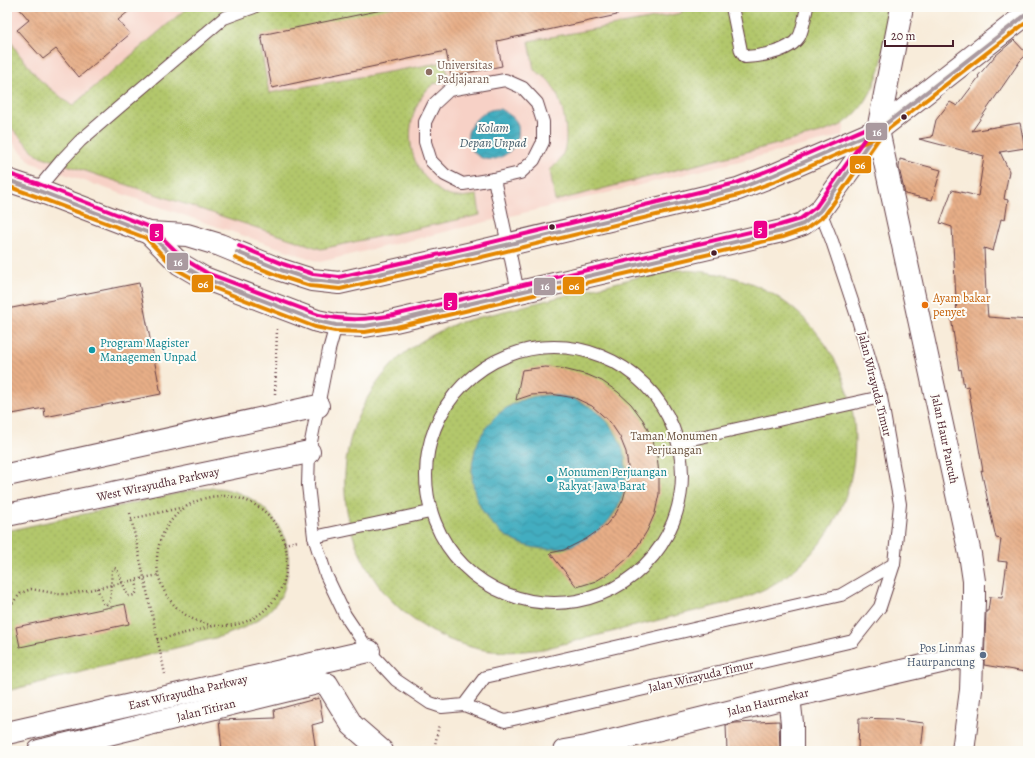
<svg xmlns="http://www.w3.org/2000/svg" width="1035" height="758" viewBox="0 0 1035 758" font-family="Alegreya,serif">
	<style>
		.built { fill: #f7d1c6 }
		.park { fill: url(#park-dots); stroke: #7e734c }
		.water { fill: url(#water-waves); stroke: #466676 }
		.building { fill: url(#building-back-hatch) }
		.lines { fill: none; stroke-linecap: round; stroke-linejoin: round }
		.lane-casing { stroke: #643e45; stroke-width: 14 }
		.street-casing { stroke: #643e45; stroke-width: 24 }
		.secondary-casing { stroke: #643e45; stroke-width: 24 }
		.path { stroke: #643e45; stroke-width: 2.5; stroke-dasharray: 1 3; stroke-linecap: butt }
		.lane { stroke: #fff; stroke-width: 12 }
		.street { stroke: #fff; stroke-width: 22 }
		.secondary { stroke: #fff; stroke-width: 22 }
		.bus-1-casing { stroke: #fdfcf7; stroke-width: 7 }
		.bus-2-casing { stroke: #fdfcf7; stroke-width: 7 }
		.bus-3-casing { stroke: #fdfcf7; stroke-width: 7 }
		.bus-1 { stroke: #aa9a9f; stroke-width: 4 }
		.bus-2 { stroke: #e48706; stroke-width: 4 }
		.bus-3 { stroke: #ec008c; stroke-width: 4 }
		.education-dot { fill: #8d6e63; stroke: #fdfcf7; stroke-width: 1.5 }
		.bus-dot { fill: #4a1f2b; stroke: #fdfcf7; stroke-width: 1.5 }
		.food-dot { fill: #e8710a; stroke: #fdfcf7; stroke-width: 1.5 }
		.culture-dot { fill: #0f9aa8; stroke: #fdfcf7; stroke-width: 1.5 }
		.service-dot { fill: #5c6f8a; stroke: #fdfcf7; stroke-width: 1.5 }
		.labels { text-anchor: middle; stroke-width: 4; stroke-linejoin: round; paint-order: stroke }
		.education-label { font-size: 12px; fill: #785e54; stroke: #fdfcf7; text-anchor: start }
		.food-label { font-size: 12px; fill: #c56008; stroke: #fdfcf7; text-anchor: start }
		.culture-label { font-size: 12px; fill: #0d838f; stroke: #fdfcf7; text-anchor: start }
		.street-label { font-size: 12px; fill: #4a1f2b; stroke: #fdfcf7 }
		.park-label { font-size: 12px; fill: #69513e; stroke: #fdfcf7 }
		.service-label { font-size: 12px; fill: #4e5e75; stroke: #fdfcf7; text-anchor: end }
		.water-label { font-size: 13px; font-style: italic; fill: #465f6e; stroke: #fdfcf7 }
		.line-badge { stroke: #fdfcf7; stroke-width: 1.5 }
		.badge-label { font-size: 11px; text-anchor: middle; font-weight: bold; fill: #fff }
	</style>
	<defs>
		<pattern id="park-dots" width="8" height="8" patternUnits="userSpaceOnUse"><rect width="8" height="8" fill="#b2c76c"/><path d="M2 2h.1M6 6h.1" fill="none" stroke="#9baa5e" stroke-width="1.8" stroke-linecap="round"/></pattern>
		<pattern id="water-waves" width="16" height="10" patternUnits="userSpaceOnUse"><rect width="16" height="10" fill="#42adc0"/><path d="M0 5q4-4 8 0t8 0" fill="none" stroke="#398c9c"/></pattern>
		<pattern id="building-back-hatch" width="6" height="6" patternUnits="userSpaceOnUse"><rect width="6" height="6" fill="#e7ae87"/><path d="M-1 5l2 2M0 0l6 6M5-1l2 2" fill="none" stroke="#bd8d6f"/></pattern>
	</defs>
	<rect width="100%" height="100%" fill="#fdfcf7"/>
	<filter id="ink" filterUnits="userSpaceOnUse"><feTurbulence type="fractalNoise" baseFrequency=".025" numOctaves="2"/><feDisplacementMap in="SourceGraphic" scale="8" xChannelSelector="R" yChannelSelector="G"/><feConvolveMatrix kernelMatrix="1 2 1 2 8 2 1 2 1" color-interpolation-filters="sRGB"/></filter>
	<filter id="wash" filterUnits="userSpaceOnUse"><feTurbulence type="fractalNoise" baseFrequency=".012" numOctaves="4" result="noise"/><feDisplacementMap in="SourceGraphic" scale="16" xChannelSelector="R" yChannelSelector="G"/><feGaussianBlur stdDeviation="0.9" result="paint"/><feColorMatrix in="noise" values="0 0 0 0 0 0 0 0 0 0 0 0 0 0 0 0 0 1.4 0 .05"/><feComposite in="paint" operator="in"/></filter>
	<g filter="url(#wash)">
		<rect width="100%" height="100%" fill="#f8ecda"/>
		<polygon class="built" points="7,7 858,7 843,136 320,262 32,163 7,137"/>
		<g class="park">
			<path d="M 191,7 L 413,7 L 259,37 L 269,93 L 445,62 L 449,81 C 445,82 439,82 434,84 C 427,88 422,96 418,103 C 405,129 408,164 432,184 C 437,189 443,194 450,196 C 459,198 468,196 477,195 L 480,215 L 321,249 L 37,155 L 7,123 L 7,35 L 18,53 L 40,80 L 72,106 L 182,12 Z"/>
			<path d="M 681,7 L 891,7 C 884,49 882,97 843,124 C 837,128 827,130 820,133 L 555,201 L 550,170 C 557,164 563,157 565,147 C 569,130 561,92 547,79 C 544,76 539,73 534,70 L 529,41 L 682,13 Z"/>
			<path d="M 678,270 C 710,271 742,276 771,293 C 875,355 885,504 786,576 C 773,586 758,592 743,599 L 543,649 C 519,652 495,654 471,647 C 343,613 302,454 396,361 C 413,344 435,333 457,323 L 654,273 Z"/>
			<path d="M 210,488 C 215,488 220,488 225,489 C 262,496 292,529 288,567 C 287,576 286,587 281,596 C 267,619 244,629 219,637 L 7,691 L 7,531 L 192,490 Z"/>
		</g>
		<g class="water">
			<path d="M 500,109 C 506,113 514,116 517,123 C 527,150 485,177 469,145 C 463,131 476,116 488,111 C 492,109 497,109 500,109 Z"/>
			<circle cx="549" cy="472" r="77"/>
		</g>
		<g id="blocks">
			<g class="building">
				<polygon points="18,7 134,7 118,20 130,34 79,77 56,49 43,59 17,30 29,20"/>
				<polygon points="396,7 616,7 617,15 497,41 502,66 451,76 446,51 272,88 261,35"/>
				<polygon points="1014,40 1027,54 1020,61 972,131 989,128 989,127 989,128 1020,123 1025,148 1000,152 1009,171 1004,199 1008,200 1005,220 1001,219 993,251 984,248 986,294 988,317 1028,320 1028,655 1025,672 984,665 986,611 988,611 990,597 1002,598 1007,562 998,561 1001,539 996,538 981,470 983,471 968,386 964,387 961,369 959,370 951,317 957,316 952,227 940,223 952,190 978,196 984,156 919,139 932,137 936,120 950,102 957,106 979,77 978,76 995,56"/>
				<polygon points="900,159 941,170 932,200 905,194 899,168"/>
				<polygon points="139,283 161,394 45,417 44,408 7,415 7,309"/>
				<polygon points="545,367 559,368 588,375 602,381 618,392 631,404 643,420 652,438 657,455 659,475 659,494 655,513 647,531 637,547 628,558 614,570 596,581 577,587 550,553 564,550 586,539 606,525 616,513 623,500 628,481 628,467 626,452 620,437 610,422 592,406 575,398 551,394 531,395 516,400 522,370"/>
				<polygon points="125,604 129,624 20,647 16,627"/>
				<polygon points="319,698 323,722 312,725 316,751 222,751 219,720 275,718 274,710"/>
				<polygon points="859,718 890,719 924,723 921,751 858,751"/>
				<polygon points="779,721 780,751 727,751 726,725 735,723"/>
			</g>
		</g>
	</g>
	<g filter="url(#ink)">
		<use href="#blocks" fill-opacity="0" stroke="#643e45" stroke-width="1"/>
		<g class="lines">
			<g class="lane-casing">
				<g id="lane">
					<path d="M 732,7 L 741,51 L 745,57 C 761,56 789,52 799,37 C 803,30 805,15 807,7"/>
					<polygon points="505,80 523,88 537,103 543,122 543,142 534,160 520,173 494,179 463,184 445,175 431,161 425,142 425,122 434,104 449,90"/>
					<polyline points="494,179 518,292"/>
					<polyline points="37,190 62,160 80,141 117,109 224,18 254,7"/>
					<polyline points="336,325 329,350 309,452 308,485 314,537 326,575 345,615 369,651 396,680 430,703 442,707 464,705 485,677 841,595 894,564"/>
					<circle cx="554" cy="475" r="128"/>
					<polyline points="678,442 881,397"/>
					<polyline points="314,537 430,512"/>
					<polyline points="464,705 505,721 853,641 880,607 894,564 900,504 881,397 856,313 832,241 820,211"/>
				</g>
			</g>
			<g class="street-casing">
				<g id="street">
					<polyline points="878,130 970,554 974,581 974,602 971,690 963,751"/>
					<polyline points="7,475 318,406"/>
					<polyline points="7,515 309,452"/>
					<polyline points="789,697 792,723 792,751"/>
					<polyline points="7,733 369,651"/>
					<polyline points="39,751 321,682 327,684 330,689 352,725 382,751"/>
					<polyline points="564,751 587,747 789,697 971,655"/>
				</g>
			</g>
			<g class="secondary-casing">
				<g id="secondary">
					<polyline points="7,180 37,190 149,233 187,235 220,245 281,270 312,280 339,283 481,251 738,189 774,175 878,130 1028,13"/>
					<polyline points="149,233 180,264 204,278 317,321 336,325 365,326 395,321 782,231 803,224 820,211 878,130 902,7"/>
				</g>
			</g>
			<g class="path">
				<polyline points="275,394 277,329"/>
				<circle cx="222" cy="561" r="65"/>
				<polyline points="130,513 165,674"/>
				<polyline points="131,519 184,507"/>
				<polyline points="284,544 298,541"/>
				<path d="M 97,588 L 103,603 L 106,605 L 110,601 L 112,570 L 114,568 L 117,569 L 128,596 C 140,596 137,588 136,579"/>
				<polyline points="7,609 21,593 31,589 59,594 70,594 158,575"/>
				<polyline points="157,640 214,626"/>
				<polyline points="434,751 439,724"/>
			</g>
			<use href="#lane" class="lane"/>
			<use href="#street" class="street"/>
			<use href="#secondary" class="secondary"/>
			<g class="bus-1-casing">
				<g id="bus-1">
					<polyline points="7,180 37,190 149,233 180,264 204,278 317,321 336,325 365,326 395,321 782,231 803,224 820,211 878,130 1028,13"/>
					<polyline points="237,252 281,270 312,280 339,283 481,251 738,189 774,175 878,130"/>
				</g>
			</g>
			<g class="bus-2-casing">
				<g id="bus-2">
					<polyline points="7,186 35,196 146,238 176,269 201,283 315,327 335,331 365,332 396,327 783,237 806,229 825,215 882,134 1028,21"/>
					<polyline points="235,258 279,276 310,286 340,289 482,257 739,195 776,181 880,136"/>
				</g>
			</g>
			<g class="bus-3-casing">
				<g id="bus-3">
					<path d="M 9,174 L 39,184 L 152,228 L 184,259 L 207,273 L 319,315 C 348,321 365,320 394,315 L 780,225 L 800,219 L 816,207 L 873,127"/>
					<polyline points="239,246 283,264 313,274 339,277 480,245 736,183 772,169 876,124"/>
				</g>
			</g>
			<use href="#bus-1" class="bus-1"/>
			<use href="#bus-2" class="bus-2"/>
			<use href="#bus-3" class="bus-3"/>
		</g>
	</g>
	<circle class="education-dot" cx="429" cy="72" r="4"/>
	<g class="bus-dot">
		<circle cx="904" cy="117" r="3.5"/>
		<circle cx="552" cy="227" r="3.5"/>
		<circle cx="714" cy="253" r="3.5"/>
	</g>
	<circle class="food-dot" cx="925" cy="305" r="4"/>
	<g class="culture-dot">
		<circle cx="92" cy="350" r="4"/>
		<circle cx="550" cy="479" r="4"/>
	</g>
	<circle class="service-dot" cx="983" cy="655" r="4"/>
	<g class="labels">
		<g class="education-label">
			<text x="437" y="69">Universitas<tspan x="437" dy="14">Padjajaran</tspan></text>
		</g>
		<g class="food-label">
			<text x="933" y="302">Ayam bakar<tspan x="933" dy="14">penyet</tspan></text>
		</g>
		<g class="culture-label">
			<text x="100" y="347">Program Magister<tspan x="100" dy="14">Managemen Unpad</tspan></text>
			<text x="558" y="476">Monumen Perjuangan<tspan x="558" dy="14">Rakyat Jawa Barat</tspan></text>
		</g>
		<g class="street-label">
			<text transform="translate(875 384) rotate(76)" y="4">Jalan Wirayuda Timur</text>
			<text transform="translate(945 439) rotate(78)" y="4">Jalan Haur Pancuh</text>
			<text transform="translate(158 484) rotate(-12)" y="4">West Wirayudha Parkway</text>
			<text transform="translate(701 676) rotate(-13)" y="4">Jalan Wirayuda Timur</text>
			<text transform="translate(188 692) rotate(-13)" y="4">East Wirayudha Parkway</text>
			<text transform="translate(768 702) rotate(-14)" y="4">Jalan Haurmekar</text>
			<text transform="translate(206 710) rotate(-14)" y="4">Jalan Titiran</text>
		</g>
		<g class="park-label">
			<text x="674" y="440">Taman Monumen<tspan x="674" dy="14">Perjuangan</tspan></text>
		</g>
		<g class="service-label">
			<text x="975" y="652">Pos Linmas<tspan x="975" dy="14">Haurpancung</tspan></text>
		</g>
		<g class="water-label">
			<text x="493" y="132">Kolam<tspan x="493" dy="15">Depan Unpad</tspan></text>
		</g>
	</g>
	<g class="line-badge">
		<rect x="865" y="122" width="23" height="19" rx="4" fill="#aa9a9f"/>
		<rect x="849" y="155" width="23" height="19" rx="4" fill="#e48706"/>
		<rect x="753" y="220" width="15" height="19" rx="4" fill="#ec008c"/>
		<rect x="149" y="223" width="15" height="19" rx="4" fill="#ec008c"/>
		<rect x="166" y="252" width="23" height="19" rx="4" fill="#aa9a9f"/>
		<rect x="191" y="274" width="23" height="19" rx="4" fill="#e48706"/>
		<rect x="562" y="276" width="23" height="19" rx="4" fill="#e48706"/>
		<rect x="533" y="277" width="23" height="19" rx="4" fill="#aa9a9f"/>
		<rect x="443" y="292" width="15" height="19" rx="4" fill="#ec008c"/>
	</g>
	<g class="badge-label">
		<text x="877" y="136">16</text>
		<text x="860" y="169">06</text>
		<text x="760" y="233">5</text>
		<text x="157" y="236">5</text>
		<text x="178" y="266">16</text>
		<text x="203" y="288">06</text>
		<text x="574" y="290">06</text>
		<text x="545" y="290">16</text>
		<text x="450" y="306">5</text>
	</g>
	<rect width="1035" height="758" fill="none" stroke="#fdfcf7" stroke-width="24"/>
	<path d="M885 40v6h68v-6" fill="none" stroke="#4a1f2b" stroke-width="2"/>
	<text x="891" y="40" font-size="12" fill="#4a1f2b" stroke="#fdfcf7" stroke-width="3" paint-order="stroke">20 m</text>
</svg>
